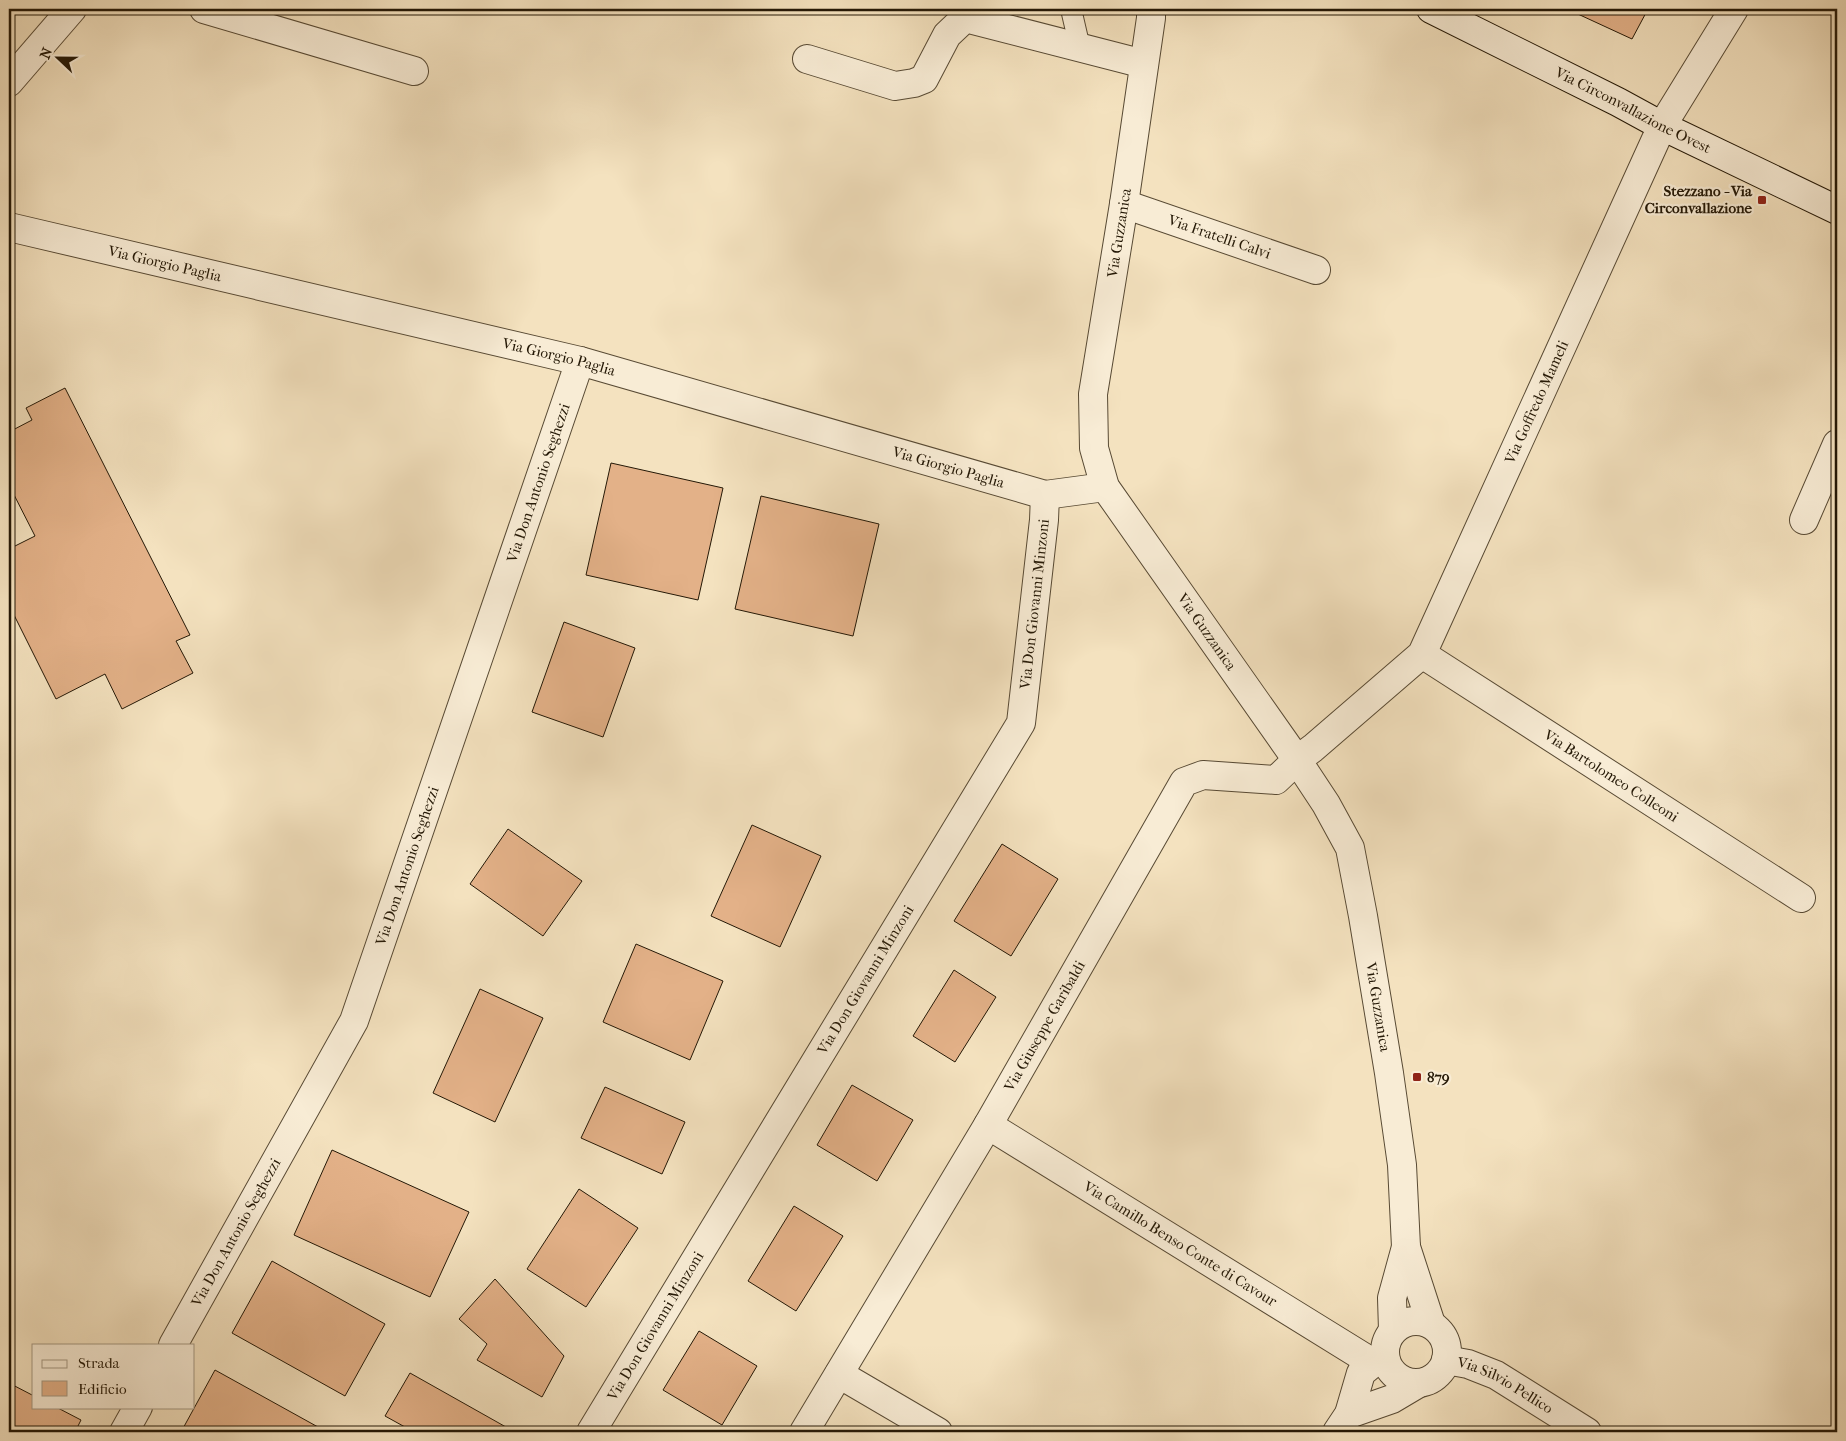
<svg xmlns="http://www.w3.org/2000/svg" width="1846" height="1441" viewBox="0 0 1846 1441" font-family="'IM FELL French Canon',serif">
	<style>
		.building { fill: #e3b188; stroke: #241806 }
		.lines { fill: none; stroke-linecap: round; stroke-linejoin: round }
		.lane-casing { stroke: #584a34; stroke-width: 22 }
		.street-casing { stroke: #584a34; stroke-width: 30 }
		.secondary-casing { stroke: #241806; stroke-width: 30 }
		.lane { stroke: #f8ecd5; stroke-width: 20 }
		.street { stroke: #f8ecd5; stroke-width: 28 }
		.secondary { stroke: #f8ecd5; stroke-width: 28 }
		.poi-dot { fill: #8f2418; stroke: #f8ecd5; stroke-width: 2 }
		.labels { text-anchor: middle; stroke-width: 4.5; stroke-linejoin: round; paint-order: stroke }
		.street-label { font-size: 15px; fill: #241806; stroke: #f8ecd5 }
		.poi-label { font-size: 15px; font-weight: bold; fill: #241806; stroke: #f8ecd5; text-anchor: end }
	</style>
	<rect width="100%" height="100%" fill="#f4e2bf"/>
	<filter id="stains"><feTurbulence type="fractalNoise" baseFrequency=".004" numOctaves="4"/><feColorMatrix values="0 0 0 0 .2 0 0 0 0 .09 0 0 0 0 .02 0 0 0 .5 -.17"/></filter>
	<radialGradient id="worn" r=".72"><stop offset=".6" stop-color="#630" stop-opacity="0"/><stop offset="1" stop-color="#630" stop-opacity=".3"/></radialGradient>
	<g class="building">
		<polygon points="1567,9 1648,9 1632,39"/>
		<polygon points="65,388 190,635 176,641 193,673 122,709 105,674 56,699 9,605 9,549 35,536 9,485 9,432 32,420 26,408"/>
		<polygon points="611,463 723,488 698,600 586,575"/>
		<polygon points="761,496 879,524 853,636 735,609"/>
		<polygon points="564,622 635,648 603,737 532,712"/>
		<polygon points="752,825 821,856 780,947 711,916"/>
		<polygon points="508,829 582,881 543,936 470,884"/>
		<polygon points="1002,844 1058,879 1011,956 954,921"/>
		<polygon points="636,944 723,981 690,1060 603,1022"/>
		<polygon points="954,970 996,997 955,1062 913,1036"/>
		<polygon points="480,989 543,1018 495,1122 433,1093"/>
		<polygon points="852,1085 913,1120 877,1181 817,1145"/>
		<polygon points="605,1087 685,1122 662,1174 581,1138"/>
		<polygon points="332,1150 469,1212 430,1297 294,1235"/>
		<polygon points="579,1189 638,1228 586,1307 527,1269"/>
		<polygon points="794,1206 843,1236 796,1311 748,1281"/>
		<polygon points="272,1261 385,1324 345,1396 232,1333"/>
		<polygon points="495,1279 564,1356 542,1397 477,1360 487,1344 459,1319"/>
		<polygon points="699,1331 757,1366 722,1425 663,1390"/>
		<polygon points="215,1370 327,1432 181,1432"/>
		<polygon points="410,1373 513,1431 512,1432 414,1432 385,1416"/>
		<polygon points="9,1383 34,1396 34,1407 56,1407 81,1420 75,1432 9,1432"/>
	</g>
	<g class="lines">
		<g class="lane-casing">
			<polyline id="lane" points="1071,9 1080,48"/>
		</g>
		<g class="street-casing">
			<g id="street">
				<polyline points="204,9 414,71"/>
				<path id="s1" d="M 1151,9 L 1151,18 L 1124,204 L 1093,394 L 1094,448 L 1105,487 L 1297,760 L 1326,804 L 1350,848 L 1363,916 L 1389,1073 L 1402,1165 L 1406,1247 L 1431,1324"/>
				<polyline points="807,59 895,86 914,83 924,79 947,35 965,18 1144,64"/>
				<polyline points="9,82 72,9"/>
				<path id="s2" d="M 1124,204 L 1316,270"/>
				<path id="s3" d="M 9,227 L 580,361 L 1045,495 L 1105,487"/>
				<polyline points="1804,520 1837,444"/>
				<path id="s4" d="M 1422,654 L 1801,898"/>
				<path id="s5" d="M 988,1125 L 1373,1363"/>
				<circle cx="1416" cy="1352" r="31"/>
				<polyline points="1393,1330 1392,1298 1406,1247"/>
				<path id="s6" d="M 173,1345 L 354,1021 L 580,361"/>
				<path id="s7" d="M 1446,1360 L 1468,1364 L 1496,1375 L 1587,1432"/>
				<polyline points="839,1374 938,1432"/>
				<polyline points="1349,1414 1392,1399 1419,1383"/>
				<polyline points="124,1432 138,1407"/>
				<path id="s8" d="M 591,1432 L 1021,723 L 1044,520 L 1045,495"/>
				<path id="s9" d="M 804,1432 L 988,1125 L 1184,782 L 1203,775 L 1276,780 L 1297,760 L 1313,748 L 1422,654 L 1662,126 L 1734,9"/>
				<polyline points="1337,1432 1349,1414 1361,1373 1385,1353"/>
			</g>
		</g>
		<g class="secondary-casing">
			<g id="secondary">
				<path id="s10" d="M 1431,9 L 1618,102 L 1662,126 L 1837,210"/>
			</g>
		</g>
		<use href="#lane" class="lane"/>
		<use href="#street" class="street"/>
		<use href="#secondary" class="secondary"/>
	</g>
	<g class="poi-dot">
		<rect x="1757" y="195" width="10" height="10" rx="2.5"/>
		<rect x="1412" y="1072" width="10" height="10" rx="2.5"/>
	</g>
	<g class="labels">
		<g class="street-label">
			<text dy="5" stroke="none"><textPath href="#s10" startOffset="226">Via Circonvallazione Ovest</textPath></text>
			<text transform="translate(1119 233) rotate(-81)" y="5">Via Guzzanica</text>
			<text dy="5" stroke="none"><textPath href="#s2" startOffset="101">Via Fratelli Calvi</textPath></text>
			<text dy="5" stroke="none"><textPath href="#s3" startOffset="160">Via Giorgio Paglia</textPath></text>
			<text dy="5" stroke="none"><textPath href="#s3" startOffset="565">Via Giorgio Paglia</textPath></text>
			<text dy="5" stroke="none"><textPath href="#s9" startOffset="1316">Via Goffredo Mameli</textPath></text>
			<text dy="5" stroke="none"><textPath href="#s3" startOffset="970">Via Giorgio Paglia</textPath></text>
			<text dy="5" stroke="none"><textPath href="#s6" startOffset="940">Via Don Antonio Seghezzi</textPath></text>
			<text dy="5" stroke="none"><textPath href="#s8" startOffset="949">Via Don Giovanni Minzoni</textPath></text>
			<text dy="5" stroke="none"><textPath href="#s1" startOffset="661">Via Guzzanica</textPath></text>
			<text dy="5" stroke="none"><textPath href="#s4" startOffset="225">Via Bartolomeo Colleoni</textPath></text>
			<text dy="5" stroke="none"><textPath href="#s6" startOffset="535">Via Don Antonio Seghezzi</textPath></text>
			<text dy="5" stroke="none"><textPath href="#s8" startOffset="529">Via Don Giovanni Minzoni</textPath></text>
			<text dy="5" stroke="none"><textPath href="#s1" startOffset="1082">Via Guzzanica</textPath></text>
			<text dy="5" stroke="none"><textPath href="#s9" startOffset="472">Via Giuseppe Garibaldi</textPath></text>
			<text dy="5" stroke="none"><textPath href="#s6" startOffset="129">Via Don Antonio Seghezzi</textPath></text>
			<text dy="5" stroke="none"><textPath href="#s5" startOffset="226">Via Camillo Benso Conte di Cavour</textPath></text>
			<text dy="5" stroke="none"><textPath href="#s8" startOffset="124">Via Don Giovanni Minzoni</textPath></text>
			<text dy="5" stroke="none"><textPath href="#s7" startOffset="65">Via Silvio Pellico</textPath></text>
		</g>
		<g class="poi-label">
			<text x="1752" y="196">Stezzano - Via<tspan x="1752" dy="17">Circonvallazione</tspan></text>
			<text x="1427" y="1082" text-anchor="start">879</text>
		</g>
	</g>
	<rect width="1846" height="1441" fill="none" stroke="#f4e2bf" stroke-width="30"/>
	<rect x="10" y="10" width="1826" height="1421" fill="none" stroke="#241806" stroke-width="2.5"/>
	<rect x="15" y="15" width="1816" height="1411" fill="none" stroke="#241806"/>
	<rect x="32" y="1344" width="162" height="65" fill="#f8ecd5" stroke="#a39782"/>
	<rect x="42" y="1360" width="25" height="8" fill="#f8ecd5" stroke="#a39782"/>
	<text x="78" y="1368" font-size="15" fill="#241806">Strada</text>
	<rect x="42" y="1381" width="25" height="15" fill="#e3b188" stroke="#a39782"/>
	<text x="78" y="1394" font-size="15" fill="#241806">Edificio</text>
	<g transform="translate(58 58) rotate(292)" stroke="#f8ecd5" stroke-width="4" paint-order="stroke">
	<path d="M0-4L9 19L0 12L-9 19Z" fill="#241806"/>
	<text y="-8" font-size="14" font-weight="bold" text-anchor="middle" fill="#241806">N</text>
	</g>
	<rect width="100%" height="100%" filter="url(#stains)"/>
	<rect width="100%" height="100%" fill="url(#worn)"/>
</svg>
